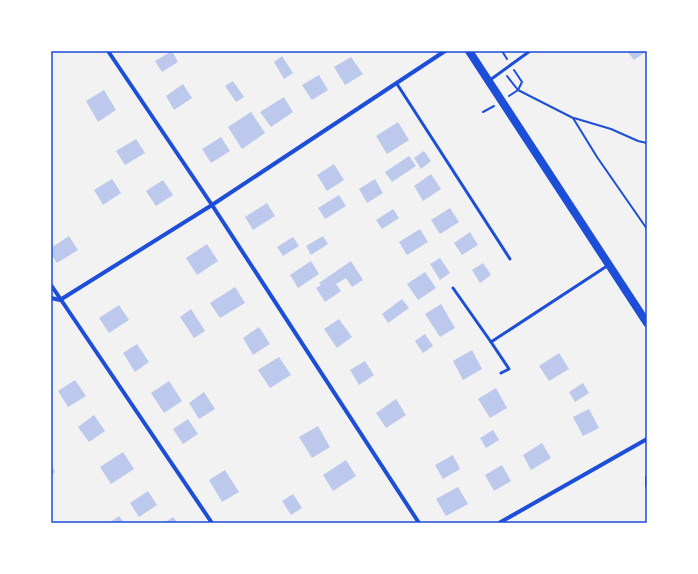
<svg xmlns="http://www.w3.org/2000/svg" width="698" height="574" viewBox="0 0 698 574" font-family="'Work Sans',sans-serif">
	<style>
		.building { fill: #bdc9ec }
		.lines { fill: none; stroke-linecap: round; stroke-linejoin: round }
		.path { stroke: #1d4ed8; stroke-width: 2 }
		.service { stroke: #1d4ed8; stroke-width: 3 }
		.minor { stroke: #1d4ed8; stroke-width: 4 }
		.secondary { stroke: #1d4ed8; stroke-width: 8 }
		.neatline { fill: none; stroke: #1d4ed8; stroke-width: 1.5 }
	</style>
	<rect width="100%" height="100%" fill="#f2f2f2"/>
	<g class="building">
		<polygon points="172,51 178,62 162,72 155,61"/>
		<polygon points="627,51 647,51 634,60"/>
		<polygon points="282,56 293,73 284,79 274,62"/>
		<polygon points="351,57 363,74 345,85 334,67"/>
		<polygon points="319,75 328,90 312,100 302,85"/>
		<polygon points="233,81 244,97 236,102 225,86"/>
		<polygon points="183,84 192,98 174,110 166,96"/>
		<polygon points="104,90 116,110 98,122 86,101"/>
		<polygon points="284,97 293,112 271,127 260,112"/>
		<polygon points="251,112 265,133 242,149 228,127"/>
		<polygon points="398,122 409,140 387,154 376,136"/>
		<polygon points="221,137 230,151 211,163 202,149"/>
		<polygon points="136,139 145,153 125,165 116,151"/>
		<polygon points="424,151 431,161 421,169 414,158"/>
		<polygon points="409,156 416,166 392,182 385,172"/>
		<polygon points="334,164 344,180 327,191 317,175"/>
		<polygon points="431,174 441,189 423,201 414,186"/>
		<polygon points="112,179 121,193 103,205 94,190"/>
		<polygon points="375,179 383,193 367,203 359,189"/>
		<polygon points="163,180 173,195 156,206 146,191"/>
		<polygon points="339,195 346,206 325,219 318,208"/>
		<polygon points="267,203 275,216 253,230 245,217"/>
		<polygon points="450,208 459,222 440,234 431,220"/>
		<polygon points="393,209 399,218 382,229 376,220"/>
		<polygon points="420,229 428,242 407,255 399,242"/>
		<polygon points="470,232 478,245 462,255 454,243"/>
		<polygon points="69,236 78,250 57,263 51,254 51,248"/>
		<polygon points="323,236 328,244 311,255 306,246"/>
		<polygon points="293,237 299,246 283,256 277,247"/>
		<polygon points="207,244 218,261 197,275 186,258"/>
		<polygon points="440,258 450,273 440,280 430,264"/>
		<polygon points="311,261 319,274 298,288 290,275"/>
		<polygon points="351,261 363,280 352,287 346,278 336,284 341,291 325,302 316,288 321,285 319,283"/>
		<polygon points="483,263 491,275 480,283 472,270"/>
		<polygon points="425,272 436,288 418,300 407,284"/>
		<polygon points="235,287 245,303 220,318 210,303"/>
		<polygon points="402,299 409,308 388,323 382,314"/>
		<polygon points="441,304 455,328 440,337 425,314"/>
		<polygon points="119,305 129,320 109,333 99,318"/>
		<polygon points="191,309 205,331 194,338 180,317"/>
		<polygon points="339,319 352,337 337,348 324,329"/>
		<polygon points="259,327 270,344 253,355 243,338"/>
		<polygon points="425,334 433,346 423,353 415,341"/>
		<polygon points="137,344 149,362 135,372 123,353"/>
		<polygon points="472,350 482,369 463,380 453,361"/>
		<polygon points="559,353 569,369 549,381 539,366"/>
		<polygon points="279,357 291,375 270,388 258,370"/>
		<polygon points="365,361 374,375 359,385 350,370"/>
		<polygon points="75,380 86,396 68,407 58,391"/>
		<polygon points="169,381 182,401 164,413 151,393"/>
		<polygon points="583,383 589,393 575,402 569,392"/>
		<polygon points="496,388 507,408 490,418 478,399"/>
		<polygon points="204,392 215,409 199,419 189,403"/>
		<polygon points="396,399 406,415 386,428 376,413"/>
		<polygon points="589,409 599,428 583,436 573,417"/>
		<polygon points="94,415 105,431 89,442 78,427"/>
		<polygon points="188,419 198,434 183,444 173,429"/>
		<polygon points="318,426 330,447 312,458 299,437"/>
		<polygon points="493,430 499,440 486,448 480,438"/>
		<polygon points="542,443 551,458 531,470 523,455"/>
		<polygon points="123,452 134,469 111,484 100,467"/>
		<polygon points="453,455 460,469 443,479 435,465"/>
		<polygon points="346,460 356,476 333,491 323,475"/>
		<polygon points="51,465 55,472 51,475"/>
		<polygon points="502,465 511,481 494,491 485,475"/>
		<polygon points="225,470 239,492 222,502 209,480"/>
		<polygon points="458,487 468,504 446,516 436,499"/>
		<polygon points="148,491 157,505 139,517 130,503"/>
		<polygon points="293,494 302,508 291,515 282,501"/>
		<polygon points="119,516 124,523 109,523"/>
		<polygon points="173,517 178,523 164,523"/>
	</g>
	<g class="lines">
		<g class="path">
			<polyline points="502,51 507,59"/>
			<polyline points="507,76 518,90 573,118 597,157 647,229"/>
			<polyline points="509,96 518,90 522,82 514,70"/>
			<polyline points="483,112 494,106"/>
			<polyline points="574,118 611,129 638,141 647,143"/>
		</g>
		<g class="service">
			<polyline points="490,80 530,51"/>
			<polyline points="397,84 510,259"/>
			<polyline points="453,288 491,342 607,266"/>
			<polyline points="491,342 509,369 501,373"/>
		</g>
		<g class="minor">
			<polyline points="108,51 212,205 419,523"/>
			<polyline points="51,285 212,523"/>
			<polyline points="51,298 60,300 212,205 445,51"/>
			<polyline points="647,477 647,486"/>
			<polyline points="499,523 647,439"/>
		</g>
		<polyline class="secondary" points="469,51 647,323"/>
	</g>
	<rect width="698" height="574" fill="none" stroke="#ffffff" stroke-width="104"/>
	<rect x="52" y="52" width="594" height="470" class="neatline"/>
</svg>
